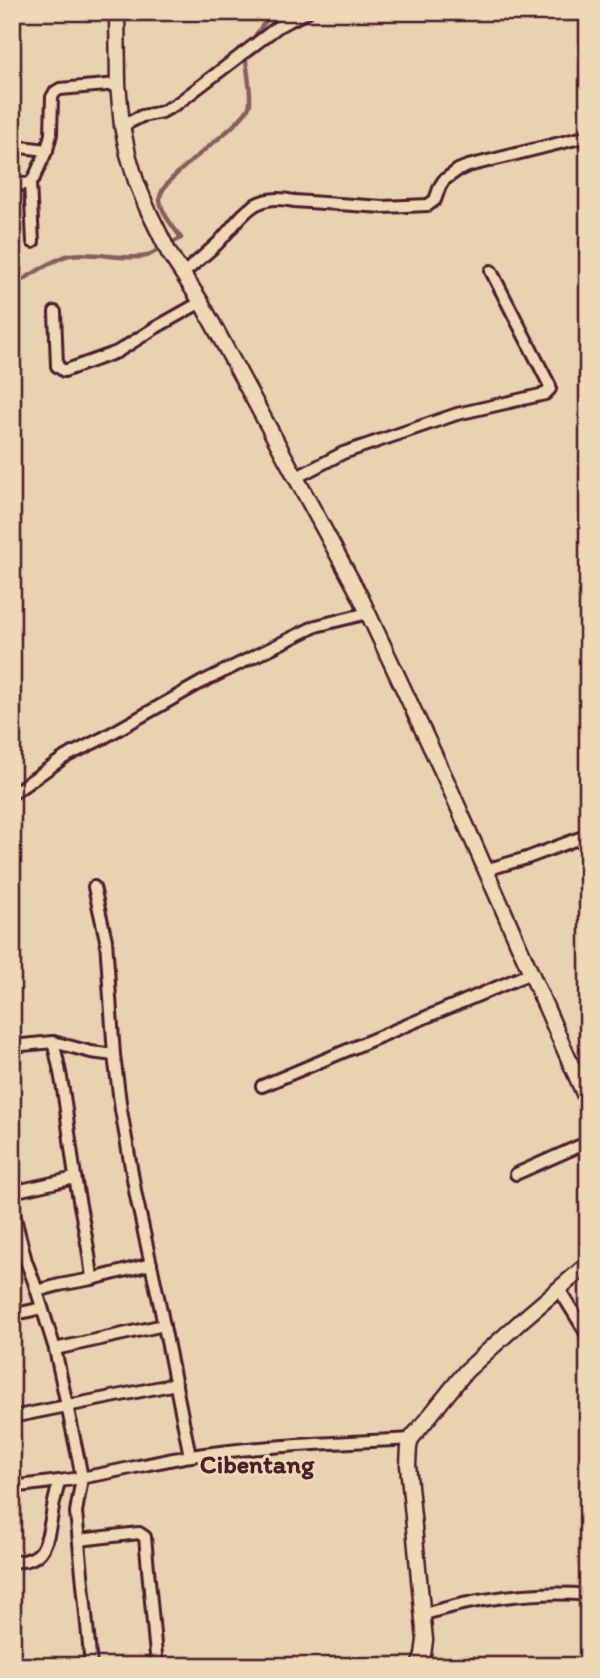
<svg xmlns="http://www.w3.org/2000/svg" width="600" height="1678" viewBox="0 0 600 1678" font-family="Itim,sans-serif">
	<style>
		.lines { fill: none; stroke-linecap: round; stroke-linejoin: round }
		.stream { stroke: #85615d; stroke-width: 4.5 }
		.minor-casing { stroke: #4a1f2b; stroke-width: 16 }
		.tertiary-casing { stroke: #4a1f2b; stroke-width: 19 }
		.minor { stroke: #eed9b7; stroke-width: 10 }
		.tertiary { stroke: #eed9b7; stroke-width: 14 }
		.labels { text-anchor: middle; stroke-width: 6; stroke-linejoin: round; paint-order: stroke }
		.quarter-label { font-size: 26px; font-weight: bold; fill: #4a1f2b; stroke: #eed9b7 }
	</style>
	<rect width="100%" height="100%" fill="#e7d2b1"/>
	<filter id="ink" filterUnits="userSpaceOnUse"><feTurbulence type="fractalNoise" baseFrequency=".0143" numOctaves="2"/><feDisplacementMap in="SourceGraphic" scale="14" xChannelSelector="R" yChannelSelector="G"/><feConvolveMatrix kernelMatrix="1 2 1 2 8 2 1 2 1" color-interpolation-filters="sRGB"/></filter>
	<g filter="url(#ink)">
		<g class="lines">
			<g class="stream">
				<polyline points="250,43 272,12"/>
				<path d="M 12,287 C 24,279 58,257 70,255 C 96,251 121,261 147,256 L 181,238 C 173,226 162,214 160,200 C 156,179 237,132 249,107 C 253,99 246,64 245,53"/>
			</g>
			<g class="minor-casing">
				<g id="minor">
					<polyline points="12,28 13,29"/>
					<polyline points="122,126 142,116 162,112 178,103 279,26 307,12"/>
					<polyline points="12,146 47,150"/>
					<polyline points="30,183 33,242"/>
					<polyline points="12,186 30,183 34,178 47,150 51,134 52,97 55,92 60,89 118,84"/>
					<path d="M 183,274 C 194,264 206,254 217,244 C 242,218 252,191 294,201 L 383,207 L 428,205 L 435,200 L 440,186 L 444,180 L 458,170 L 468,166 L 588,136"/>
					<polyline points="55,312 57,366 64,371 117,352 155,328 201,302"/>
					<polyline points="297,477 343,453 457,414 545,394 550,389 550,386 491,271"/>
					<polyline points="12,794 65,757 103,738 202,682 316,626 368,613"/>
					<polyline points="485,870 527,858 588,835"/>
					<polyline points="94,887 106,940 114,1055 121,1110 136,1196 159,1301 190,1456"/>
					<polyline points="12,1028 12,1033"/>
					<polyline points="12,1046 53,1042 91,1052 114,1055"/>
					<polyline points="262,1086 531,973"/>
					<polyline points="516,1174 588,1142"/>
					<polyline points="12,1192 75,1178"/>
					<polyline points="12,1196 15,1218 26,1261 34,1282 55,1349 78,1457 82,1478 76,1512 91,1666"/>
					<polyline points="92,1279 151,1264"/>
					<polyline points="559,1289 588,1336"/>
					<path d="M 37,1291 L 59,1285 L 92,1279 C 89,1244 80,1211 75,1176 C 68,1131 65,1086 53,1042"/>
					<polyline points="12,1315 42,1308"/>
					<polyline points="55,1349 164,1325"/>
					<polyline points="12,1417 176,1384"/>
					<polyline points="12,1487 59,1481"/>
					<polyline points="79,1540 139,1533 145,1537 157,1666"/>
					<path d="M 12,1561 C 46,1564 47,1540 52,1514 C 53,1503 57,1492 59,1481 C 103,1476 146,1463 191,1456 C 264,1445 338,1443 411,1439"/>
					<path d="M 422,1615 C 470,1599 537,1590 588,1595"/>
				</g>
			</g>
			<g class="tertiary-casing">
				<g id="tertiary">
					<polyline points="117,12 118,84 122,126 128,154 136,181 147,208 169,253 201,302 360,596 448,784 588,1103"/>
					<polyline points="419,1666 423,1655 425,1640 408,1465 409,1447 411,1439 466,1371 521,1321 588,1264"/>
				</g>
			</g>
			<use href="#minor" class="minor"/>
			<use href="#tertiary" class="tertiary"/>
		</g>
	</g>
	<g class="labels">
		<g class="quarter-label">
			<text x="257" y="1473">Cibentang</text>
		</g>
	</g>
	<rect width="600" height="1678" fill="none" stroke="#eed9b7" stroke-width="42"/>
	<rect x="21" y="21" width="558" height="1636" fill="none" stroke="#4a1f2b" stroke-width="2.5" filter="url(#ink)"/>
</svg>
